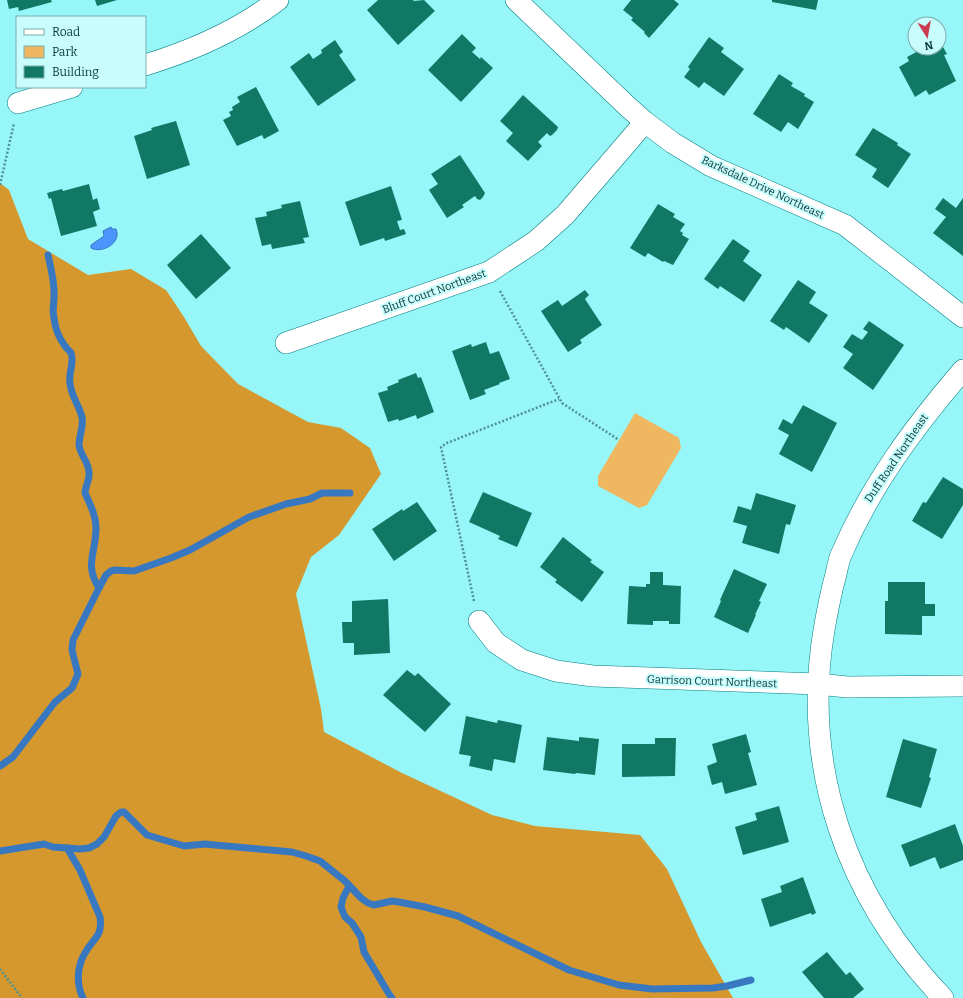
<svg xmlns="http://www.w3.org/2000/svg" width="963" height="998" viewBox="0 0 963 998" font-family="Bitter,serif">
	<style>
		.green { fill: #eeb760 }
		.forest { fill: #d4982e }
		.water { fill: #4b95fc; stroke: #3878c1 }
		.lines { fill: none; stroke-linecap: round; stroke-linejoin: round }
		.stream { stroke: #3878c1; stroke-width: 7 }
		.building { fill: #127866 }
		.street-casing { stroke: #067e80; stroke-width: 22 }
		.path { stroke: #4e9293; stroke-width: 2.5; stroke-dasharray: 2 2; stroke-linecap: butt }
		.street { stroke: #fff; stroke-width: 21 }
		.labels { text-anchor: middle; stroke-width: 4; stroke-linejoin: round; paint-order: stroke }
		.street-label { font-size: 11px; fill: #0b3637; stroke: #c7fdfd }
	</style>
	<rect width="100%" height="100%" fill="#97f6f8"/>
	<polygon class="green" points="635,413 679,438 681,448 647,505 639,508 598,486 598,476"/>
	<polygon class="forest" points="0,183 9,190 28,239 88,275 131,269 166,290 184,317 201,346 238,384 308,422 341,428 370,448 381,474 339,535 311,557 296,594 321,709 324,732 402,773 492,815 535,826 640,835 667,869 701,942 733,998 0,998"/>
	<path class="water" d="M 111,227 L 112,229 L 116,229 C 122,243 102,254 91,248 L 91,245 L 104,236 L 103,231 Z"/>
	<g class="lines">
		<g class="stream">
			<path d="M 48,255 C 51,269 55,283 54,297 C 54,304 52,311 54,318 C 55,328 59,338 65,346 C 67,349 70,351 71,353 C 75,362 68,373 70,383 C 71,396 79,405 82,417 C 84,427 79,435 79,445 C 80,455 89,462 89,473 C 90,479 85,487 85,493 C 90,504 96,516 96,528 C 96,553 84,565 99,588"/>
			<polyline points="0,766 13,757 55,702 72,688 78,674 72,650 73,640 99,588 106,575 111,571 115,570 134,571 171,558 190,550 249,517 286,504 310,499 322,493 350,493"/>
			<path d="M 67,848 L 80,870 L 100,917 C 103,937 93,938 85,953 C 77,966 76,984 83,998"/>
			<polyline points="0,851 44,844 53,847 80,849 89,848 97,844 104,837 116,816 121,812 124,812 147,835 184,846 205,844 215,845 292,852 306,856 320,861 345,881 361,898 368,903 374,905 392,901 399,902 425,907 458,916 569,970 619,985 652,989 713,988 727,986 751,980"/>
			<polyline points="349,886 343,898 341,907 345,917 352,923 361,937 364,952 389,994 392,998"/>
		</g>
	</g>
	<g class="building">
		<polygon points="7,0 51,0 52,2 19,11 18,7 9,9"/>
		<polygon points="95,0 117,0 97,6"/>
		<polygon points="378,0 413,0 414,1 424,0 435,11 398,45 367,10"/>
		<polygon points="631,0 674,0 679,4 649,38 644,33 645,32 631,20 633,18 623,10"/>
		<polygon points="772,0 818,0 816,10 772,2"/>
		<polygon points="462,34 476,48 472,52 480,59 481,57 493,68 461,102 428,70"/>
		<polygon points="709,37 724,48 721,52 744,69 724,96 704,82 699,88 684,77 690,69 688,67"/>
		<polygon points="335,40 343,52 339,55 356,80 318,106 290,67 309,53 313,59 322,53 321,50"/>
		<polygon points="939,40 947,54 944,55 956,81 929,95 926,90 915,97 899,67 909,61 907,57 924,48 939,48"/>
		<polygon points="779,74 793,83 791,86 805,94 804,96 814,102 798,129 788,122 781,132 753,114"/>
		<polygon points="256,87 279,131 264,139 262,135 237,146 223,120 231,116 229,112 233,110 232,107 240,102 237,97"/>
		<polygon points="523,95 558,127 557,130 552,135 550,136 547,133 538,142 542,146 528,161 506,141 513,133 500,121"/>
		<polygon points="176,121 190,165 147,179 134,136 152,130 151,128"/>
		<polygon points="873,128 898,143 897,145 911,154 888,188 872,177 877,169 855,155"/>
		<polygon points="460,155 485,193 483,197 480,200 477,199 475,196 462,205 464,207 447,218 429,190 438,184 431,174"/>
		<polygon points="89,184 93,200 97,198 100,209 93,212 97,226 61,236 51,198 49,199 47,193 62,189 63,191"/>
		<polygon points="391,186 402,220 397,221 400,230 404,229 406,234 385,241 384,238 360,246 345,202"/>
		<polygon points="943,198 956,208 963,198 963,256 933,233 946,217 935,209"/>
		<polygon points="300,201 309,237 303,238 305,243 272,249 271,244 262,246 255,218 267,216 266,212 282,208 281,205"/>
		<polygon points="658,204 675,214 673,217 685,224 680,231 683,233 682,235 689,239 673,265 664,261 663,262 648,253 645,257 630,248"/>
		<polygon points="201,234 231,268 196,299 167,265"/>
		<polygon points="733,239 750,251 743,261 762,275 744,302 720,286 718,289 704,279"/>
		<polygon points="798,280 816,292 809,303 828,315 809,343 786,327 784,330 770,321"/>
		<polygon points="585,290 589,295 585,299 602,325 580,340 582,343 568,352 541,311 558,300 562,306"/>
		<polygon points="869,321 904,345 873,390 843,368 853,354 843,347 852,334 862,340 868,332 863,329"/>
		<polygon points="486,342 490,354 499,351 510,379 499,383 500,384 484,390 486,394 470,400 452,351 471,344 472,347"/>
		<polygon points="416,373 418,378 421,377 434,412 417,419 416,415 399,421 398,419 388,422 378,393 388,390 387,387 399,382 398,380"/>
		<polygon points="803,405 837,423 812,472 779,454 789,435 778,429 783,419 792,424"/>
		<polygon points="943,477 963,489 963,505 942,539 912,521 923,502 926,503"/>
		<polygon points="483,492 532,513 517,547 498,539 500,536 469,522"/>
		<polygon points="756,493 796,505 790,525 786,524 779,554 742,543 747,526 733,522 738,506 751,510"/>
		<polygon points="417,502 437,531 394,561 372,529 402,509 403,511"/>
		<polygon points="563,537 592,560 590,562 604,572 582,602 555,582 557,580 540,567"/>
		<polygon points="734,569 767,584 759,601 761,602 755,615 756,615 748,633 714,617 721,601 720,600"/>
		<polygon points="650,572 663,572 663,585 681,586 680,624 669,624 669,621 653,621 653,625 627,624 629,586 646,587 646,584 650,584"/>
		<polygon points="888,582 925,582 925,604 935,604 935,616 922,616 922,635 885,634 885,601 888,601"/>
		<polygon points="388,599 390,653 354,655 354,643 343,643 342,622 352,622 352,601"/>
		<polygon points="407,670 415,676 418,673 451,704 425,732 383,695"/>
		<polygon points="466,716 497,723 498,720 522,725 515,763 494,759 492,771 469,766 471,756 459,754"/>
		<polygon points="746,734 751,752 748,753 757,785 725,794 722,782 712,785 707,766 717,762 712,744"/>
		<polygon points="547,737 579,741 579,737 599,739 595,775 576,773 575,774 543,770"/>
		<polygon points="655,738 676,738 675,776 622,777 622,744 655,744"/>
		<polygon points="903,739 937,749 929,777 931,778 921,808 886,797"/>
		<polygon points="779,806 789,842 743,855 735,827 757,820 755,813"/>
		<polygon points="955,824 963,846 963,860 940,869 935,857 910,867 901,845"/>
		<polygon points="803,877 816,913 812,915 811,913 770,927 761,899 782,892 780,886"/>
		<polygon points="827,952 846,975 850,972 864,989 853,998 824,998 802,972"/>
	</g>
	<g class="lines">
		<g class="street-casing">
			<g id="street">
				<polyline points="516,0 627,106 645,122 673,143 711,166 845,225 963,317"/>
				<path d="M 145,65 C 191,51 239,30 278,0"/>
				<polyline points="18,103 72,87"/>
				<polyline points="286,343 489,272 536,241 565,215 645,122"/>
				<polyline points="479,621 496,643 522,660 556,671 593,676 818,684 847,687 963,686"/>
				<path d="M 943,998 C 847,898 801,768 824,630 C 827,613 830,596 835,578 C 837,571 838,562 841,555 C 871,485 914,427 963,370"/>
			</g>
		</g>
		<g class="path">
			<polyline points="0,185 14,123"/>
			<polyline points="500,291 562,403 619,440"/>
			<polyline points="474,601 441,447 447,443 559,399"/>
			<polyline points="0,969 22,998"/>
		</g>
		<use href="#street" class="street"/>
	</g>
	<g class="labels">
		<g class="street-label">
			<text transform="translate(763 187) rotate(25)" y="4">Barksdale Drive Northeast</text>
			<text transform="translate(434 291) rotate(-20)" y="4">Bluff Court Northeast</text>
			<text transform="translate(896 458) rotate(-56)" y="4">Duff Road Northeast</text>
			<text transform="translate(712 681) rotate(2)" y="4">Garrison Court Northeast</text>
		</g>
	</g>
	<rect x="16" y="16" width="130" height="72" fill="#c7fdfd" stroke="#7cadae"/>
	<rect x="24" y="29" width="20" height="6" fill="#ffffff" stroke="#7cadae"/>
	<text x="52" y="36" font-size="12" fill="#0b3637">Road</text>
	<rect x="24" y="46" width="20" height="12" fill="#eeb760" stroke="#7cadae"/>
	<text x="52" y="56" font-size="12" fill="#0b3637">Park</text>
	<rect x="24" y="66" width="20" height="12" fill="#127866" stroke="#7cadae"/>
	<text x="52" y="76" font-size="12" fill="#0b3637">Building</text>
	<g transform="translate(927 36) rotate(169)"><circle r="19" fill="#c7fdfd" stroke="#7cadae"/>
	<path d="M0-3L7 15L0 10L-7 15Z" fill="#cb3b50"/>
	<text y="-6" font-size="11" font-weight="bold" text-anchor="middle" fill="#0b3637">N</text>
	</g>
</svg>
